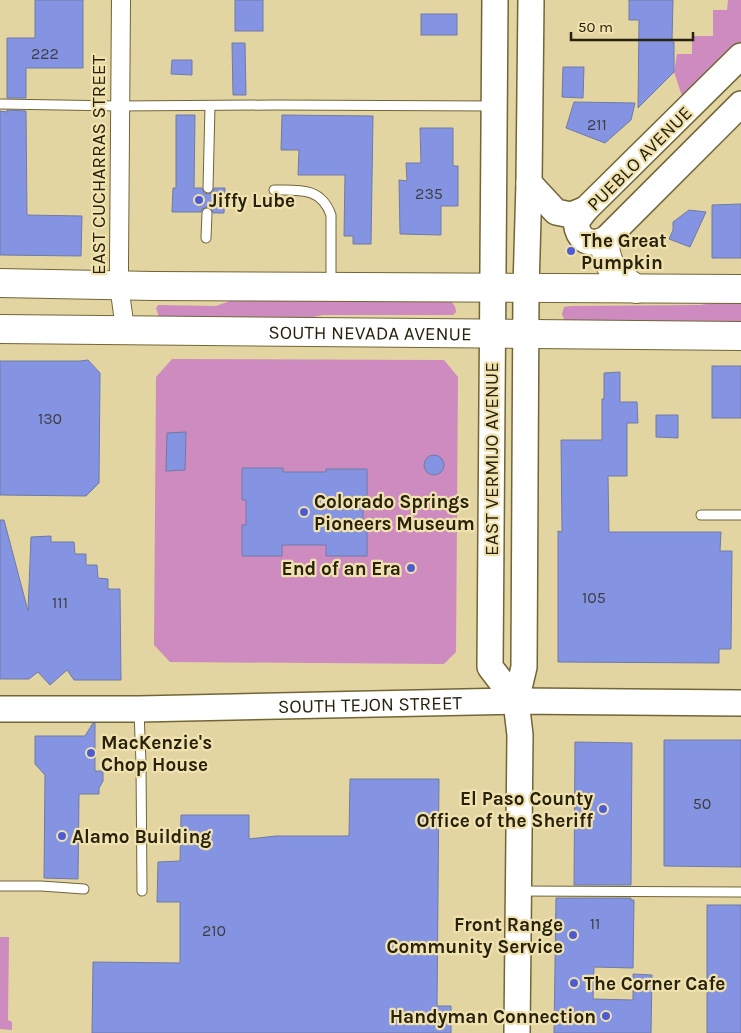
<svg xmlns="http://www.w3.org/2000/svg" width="741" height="1033" viewBox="0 0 741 1033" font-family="Karla,sans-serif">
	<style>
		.green { fill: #cd8bc0 }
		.building { fill: #8494e2; stroke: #707aa5 }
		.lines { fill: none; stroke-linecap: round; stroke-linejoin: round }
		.lane-casing { stroke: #726536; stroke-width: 11 }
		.street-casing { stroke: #726536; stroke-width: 20 }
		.secondary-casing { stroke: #726536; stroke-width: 28 }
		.primary-casing { stroke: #726536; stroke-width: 30 }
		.lane { stroke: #fff; stroke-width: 9 }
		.street { stroke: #fff; stroke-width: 18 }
		.secondary { stroke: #fff; stroke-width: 25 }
		.primary { stroke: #fff; stroke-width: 28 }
		.poi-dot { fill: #4f5cd1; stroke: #f0e2af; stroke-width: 2 }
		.labels { text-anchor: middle; stroke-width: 4.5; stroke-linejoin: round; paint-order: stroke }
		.number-label { font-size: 16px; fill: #3e3e42 }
		.street-label { font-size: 19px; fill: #27210d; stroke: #f0e2af }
		.poi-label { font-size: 19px; font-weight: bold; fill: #27210d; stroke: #f0e2af; text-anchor: start }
	</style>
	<rect width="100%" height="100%" fill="#e3d5a2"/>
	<g class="green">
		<polygon points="728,0 741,0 741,47 684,102 674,72 677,54 692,54 692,36 713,36 713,10 727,10"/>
		<path d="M 241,297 L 446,299 C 452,302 456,305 456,312 L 453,315 L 323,315 L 294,321 L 159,317 L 156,308 L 158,305 L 216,306 Z"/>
		<polygon points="727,301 741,301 741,328 565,322 562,314 564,307 571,306 700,305"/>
		<polygon points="172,359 444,360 458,377 456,652 444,664 170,662 154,645 156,377"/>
		<polygon points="0,937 9,937 8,1020 12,1022 12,1030 0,1029"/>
	</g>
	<g class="building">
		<polygon points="35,0 83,0 83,68 26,68 26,98 7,98 7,38 35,38"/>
		<rect x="235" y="0" width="28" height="31"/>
		<polygon points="629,0 673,0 672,42 674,42 674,72 638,108 639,20 629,20"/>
		<rect x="421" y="14" width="36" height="21"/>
		<polygon points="232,43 245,43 246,95 233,95"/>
		<polygon points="172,60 192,60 192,75 171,74"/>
		<polygon points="563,67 584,67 583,98 562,97"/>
		<polygon points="574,102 635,103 631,120 605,143 566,128"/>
		<polygon points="7,110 26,111 27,215 82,216 81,256 0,255 0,111 7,112"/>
		<polygon points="176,115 195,115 194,188 202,188 204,193 208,194 213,192 214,188 225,188 224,213 213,213 211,208 207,207 202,209 201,212 172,212 173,188 176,188"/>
		<polygon points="282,115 373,116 371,244 353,244 353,236 344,236 345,175 298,175 299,150 281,150"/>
		<polygon points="420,128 453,128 453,166 458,166 458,206 441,206 441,235 400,234 399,180 407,181 406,163 421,163"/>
		<polygon points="741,204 741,258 712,258 712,205"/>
		<polygon points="689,210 706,212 690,247 669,239 673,230 673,222"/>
		<polygon points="88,360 100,373 99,483 86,496 0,495 0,361 80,361"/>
		<rect x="712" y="366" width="29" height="52"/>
		<polygon points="620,372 620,402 637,402 638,423 627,423 627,476 608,476 609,532 721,532 720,551 732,551 731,649 719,649 719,663 558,662 558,531 562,532 561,440 602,440 602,399 604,399 604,373"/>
		<polygon points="656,415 678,415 678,438 656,437"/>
		<polygon points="186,432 185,470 166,471 167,433"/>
		<circle cx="434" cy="465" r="10"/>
		<polygon points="242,468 283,468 283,472 326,472 326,469 367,469 367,500 363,500 363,526 367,525 367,556 326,556 326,545 282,545 282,556 242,556 242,525 246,525 246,500 242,500"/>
		<polygon points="0,520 4,520 28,611 31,537 51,536 51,542 74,542 75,554 86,554 86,565 97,565 98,578 108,579 108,589 120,589 121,680 74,680 67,670 50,685 38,672 29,679 0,679"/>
		<polygon points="93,723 95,723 95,771 103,771 103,781 99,788 99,794 79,794 78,879 44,878 45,775 35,764 35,736 85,736"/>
		<polygon points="664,740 741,740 741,867 664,866"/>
		<polygon points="575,742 632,743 631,885 574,885"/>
		<polygon points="350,779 439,779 437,1006 451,1006 451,1033 92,1033 93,962 180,963 180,902 157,902 158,862 180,861 181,815 249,815 249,839 276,836 349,836"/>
		<polygon points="556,898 631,898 631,900 634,900 633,968 594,967 593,999 633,1000 633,974 652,975 651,1033 554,1033"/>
		<rect x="707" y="905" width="34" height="128"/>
	</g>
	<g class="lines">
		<g class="lane-casing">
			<g id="lane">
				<polyline points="0,104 119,106 274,105 493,106"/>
				<polyline points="208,188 210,106"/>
				<path d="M 274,190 C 299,190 321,187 331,215 L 331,284"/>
				<polyline points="206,238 207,213"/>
				<polyline points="701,515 741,515"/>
				<polyline points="139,711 141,763 142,891"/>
				<polyline points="0,886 41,886 84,889"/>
				<polyline points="519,891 741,892"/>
			</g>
		</g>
		<g class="street-casing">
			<polyline id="street" points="121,0 119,262 119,285 125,329"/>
		</g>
		<g class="secondary-casing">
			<g id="secondary">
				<polyline points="495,0 490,667 516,701"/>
				<path d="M 741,56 L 586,209 L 576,222 C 578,239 586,245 604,241 L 741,104"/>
				<polyline points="529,183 556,212 571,215 586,209"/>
				<path id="s1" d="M 0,709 L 139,709 L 516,701 L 741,703"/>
				<polyline points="517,1033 520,735 516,701 524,667 526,288 529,183 531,0"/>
			</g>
		</g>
		<g class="primary-casing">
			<g id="primary">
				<path d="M 604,241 C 608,270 613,272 636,289"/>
				<polyline points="0,283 153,286 741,289"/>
				<path id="s2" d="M 0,329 L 741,336"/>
			</g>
		</g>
		<use href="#lane" class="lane"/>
		<use href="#street" class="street"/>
		<use href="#secondary" class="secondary"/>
		<use href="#primary" class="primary"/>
	</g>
	<g class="poi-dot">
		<circle cx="199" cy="200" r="5"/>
		<circle cx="571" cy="251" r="5"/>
		<circle cx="304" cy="512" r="5"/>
		<circle cx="411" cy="568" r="5"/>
		<circle cx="91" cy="753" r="5"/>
		<circle cx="603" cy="809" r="5"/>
		<circle cx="62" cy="836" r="5"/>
		<circle cx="573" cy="935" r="5"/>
		<circle cx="574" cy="983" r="5"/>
		<circle cx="606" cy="1016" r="5"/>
	</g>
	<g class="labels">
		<g class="number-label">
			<text x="45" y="59">222</text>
			<text x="597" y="130">211</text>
			<text x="429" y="199">235</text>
			<text x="50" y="424">130</text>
			<text x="594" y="603">105</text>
			<text x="60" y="608">111</text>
			<text x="702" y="809">50</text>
			<text x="595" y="929">11</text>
			<text x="214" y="936">210</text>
		</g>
		<g class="street-label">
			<text transform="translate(639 158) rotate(-45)" y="7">PUEBLO AVENUE</text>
			<text transform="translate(98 165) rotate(-90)" y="7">EAST CUCHARRAS STREET</text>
			<text dy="7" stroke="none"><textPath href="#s2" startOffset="370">SOUTH NEVADA AVENUE</textPath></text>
			<text transform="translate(491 459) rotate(-90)" y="7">EAST VERMIJO AVENUE</text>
			<text dy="7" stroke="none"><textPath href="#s1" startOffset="370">SOUTH TEJON STREET</textPath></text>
		</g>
		<g class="poi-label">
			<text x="209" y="207">Jiffy Lube</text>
			<text x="581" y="247">The Great<tspan x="581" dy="22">Pumpkin</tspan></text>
			<text x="314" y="508">Colorado Springs<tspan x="314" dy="22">Pioneers Museum</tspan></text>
			<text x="401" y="575" text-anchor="end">End of an Era</text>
			<text x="101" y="749">MacKenzie's<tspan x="101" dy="22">Chop House</tspan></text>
			<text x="593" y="805" text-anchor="end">El Paso County<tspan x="593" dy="22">Office of the Sheriff</tspan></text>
			<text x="72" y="843">Alamo Building</text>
			<text x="563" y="931" text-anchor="end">Front Range<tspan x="563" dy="22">Community Service</tspan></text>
			<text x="584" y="990">The Corner Cafe</text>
			<text x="596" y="1023" text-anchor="end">Handyman Connection</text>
		</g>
	</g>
	<path d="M571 32v8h122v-8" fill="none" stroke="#27210d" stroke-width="2.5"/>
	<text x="578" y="32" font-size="15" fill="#27210d" stroke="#f0e2af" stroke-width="4" paint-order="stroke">50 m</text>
</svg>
